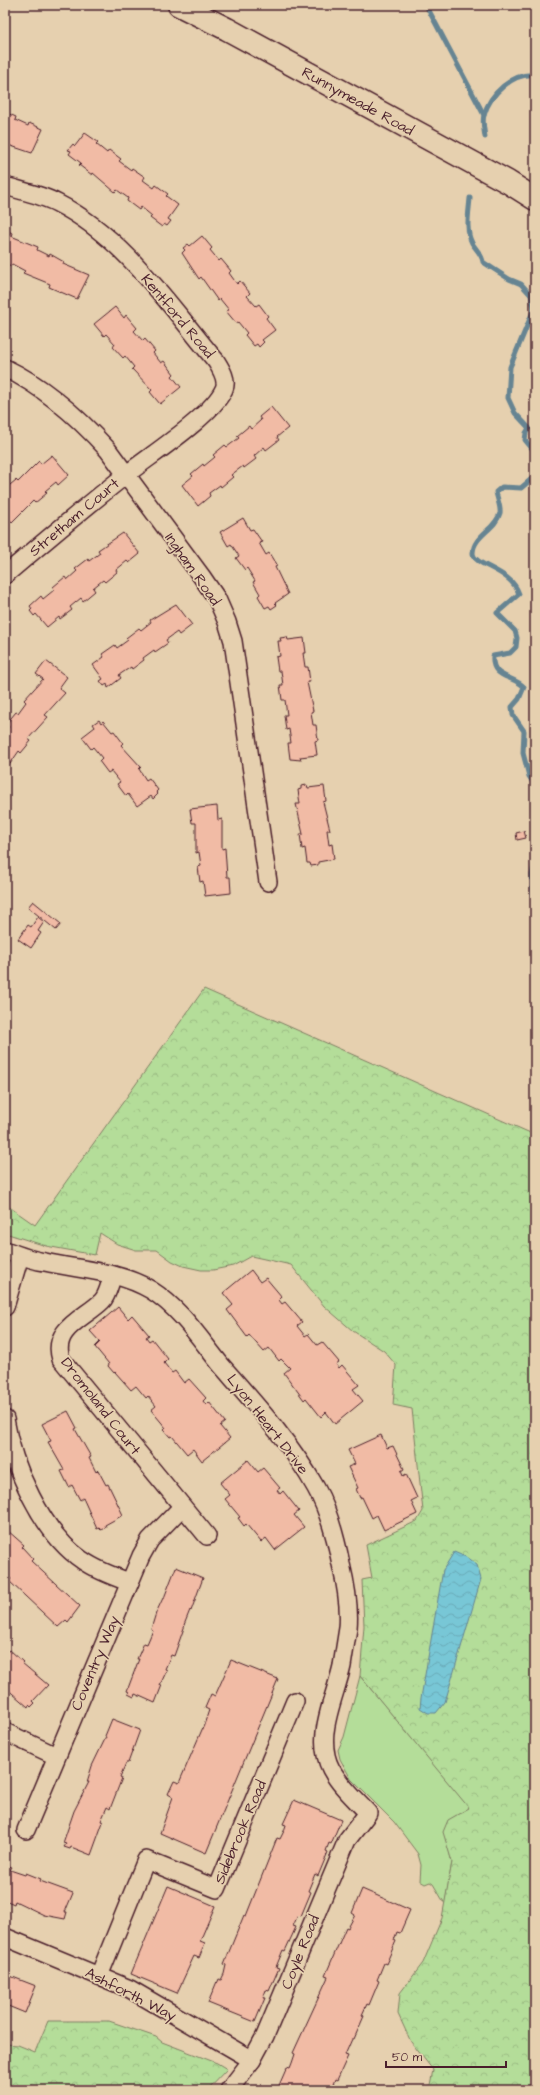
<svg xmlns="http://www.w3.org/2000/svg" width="540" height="2095" viewBox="0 0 540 2095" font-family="'Architects Daughter',sans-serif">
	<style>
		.green { fill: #b4dd99; stroke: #7f7e62 }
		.forest { fill: url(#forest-crowns); stroke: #7f7e62 }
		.water { fill: url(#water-waves); stroke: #668492 }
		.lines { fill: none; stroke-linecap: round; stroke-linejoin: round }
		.stream { stroke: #668492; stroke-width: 5 }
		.building { fill: #f1bba5; stroke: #4a1f2b }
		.street-casing { stroke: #4a1f2b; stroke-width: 20 }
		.secondary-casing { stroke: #4a1f2b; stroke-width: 25 }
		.street { stroke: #e6d0af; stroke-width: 17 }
		.secondary { stroke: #e6d0af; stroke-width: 22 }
		.labels { text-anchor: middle; stroke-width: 3.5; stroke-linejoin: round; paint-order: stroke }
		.street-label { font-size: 15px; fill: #4a1f2b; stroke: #e6d0af }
	</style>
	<defs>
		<pattern id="forest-crowns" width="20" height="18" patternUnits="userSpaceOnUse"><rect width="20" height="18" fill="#b4dd99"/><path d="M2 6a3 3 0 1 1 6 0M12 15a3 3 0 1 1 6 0" fill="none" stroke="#9cbd84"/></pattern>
		<pattern id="water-waves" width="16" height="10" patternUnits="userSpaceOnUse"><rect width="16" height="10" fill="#78c7d6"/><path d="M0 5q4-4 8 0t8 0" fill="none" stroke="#69aab8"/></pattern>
	</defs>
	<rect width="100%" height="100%" fill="#e6d0af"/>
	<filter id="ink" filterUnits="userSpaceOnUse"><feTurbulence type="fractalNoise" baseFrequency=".025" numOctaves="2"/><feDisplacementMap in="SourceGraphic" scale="8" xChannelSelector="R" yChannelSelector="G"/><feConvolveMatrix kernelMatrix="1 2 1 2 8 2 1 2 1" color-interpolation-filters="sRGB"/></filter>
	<g filter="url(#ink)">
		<polygon class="green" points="360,1676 470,1808 449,1820 444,1832 452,1862 445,1904 433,1884 430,1882 425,1884 420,1881 421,1865 418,1854 394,1822 351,1779 340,1759 338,1750 344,1737"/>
		<g class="forest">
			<polygon points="204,989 535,1135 535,2090 429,2090 433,2070 411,2042 398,2014 400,1993 423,1963 442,1918 452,1862 443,1832 448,1820 469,1808 360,1676 364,1626 362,1580 372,1578 366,1545 417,1521 423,1511 412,1409 393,1405 396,1365 384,1351 353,1331 324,1306 291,1265 251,1256 233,1266 213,1270 201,1270 183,1266 172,1261 157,1250 136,1250 117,1244 100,1233 95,1255 46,1246 5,1233 5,1204 35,1225"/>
			<polygon points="48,2021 109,2021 156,2037 162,2042 217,2063 227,2069 207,2090 5,2090 5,2044 18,2045 35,2052"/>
		</g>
		<polygon class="water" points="454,1552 466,1557 477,1565 481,1579 445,1702 436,1713 428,1713 420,1708 421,1698 443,1570"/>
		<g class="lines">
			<g class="stream">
				<polyline points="426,5 484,115"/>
				<path d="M 485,137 C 484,130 482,121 484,115 C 490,94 513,72 535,75"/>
				<path d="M 470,198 C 469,212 465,230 472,243 C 476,250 482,254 483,262 L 509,279 L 521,284 L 531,295 L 534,309 L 510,367 L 508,398 L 515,413 L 529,428 L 526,433 L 525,440 L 535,452"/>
				<path d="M 535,476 L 521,488 L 502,487 L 496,492 C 497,498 501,507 500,513 C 496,529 473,536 473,553 C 473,566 511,569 519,594 L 497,613 L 515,631 L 517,638 L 516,647 L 510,653 L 493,656 C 491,679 513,675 524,687 L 519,699 L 512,707 L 513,715 L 524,731 L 523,753 L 529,776 L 535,785"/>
				<polyline points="535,860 532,875 535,916"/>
			</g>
		</g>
		<g class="building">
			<polygon points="5,112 16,117 15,120 28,126 29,123 43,129 32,153 5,144"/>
			<polygon points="85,133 98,142 96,144 107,153 109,150 121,159 119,161 131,170 132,168 145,177 143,180 154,188 156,185 168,194 166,196 178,205 168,219 171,221 167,226 164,224 162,227 150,218 152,216 141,207 139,210 127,201 128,198 117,190 115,192 93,173 92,175 79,165 81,163 69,154 71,151 68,150 73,144 75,146"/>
			<polygon points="5,229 12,233 11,236 38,247 37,250 49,256 50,254 64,262 63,264 89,275 77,299 49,287 50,284 23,273 25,271 12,264 11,266 5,263"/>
			<polygon points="202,236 212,248 210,250 219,261 221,259 231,271 229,273 237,284 240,281 250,293 247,296 256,306 259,304 268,316 266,318 275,330 262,340 264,342 259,347 257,344 254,346 245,335 247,333 238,322 236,323 226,311 229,310 220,299 218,301 201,277 199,279 182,253 185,250 183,248 188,244 190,246"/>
			<polygon points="115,307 124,318 126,315 137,328 134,331 143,341 145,339 155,351 153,353 161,363 164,361 174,374 172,376 181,387 160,404 150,392 152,390 132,369 134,367 125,356 123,358 113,347 115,344 106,334 104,336 94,324"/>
			<polygon points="271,407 288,428 277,437 279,440 266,450 264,447 254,456 256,459 244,468 243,466 231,475 233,477 221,487 220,485 209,493 210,496 198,506 182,485 193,476 191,474 203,464 204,466 215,457 213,455 225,445 227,447 239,438 237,436 249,426 251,429 261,420 259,417"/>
			<polygon points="52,455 69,475 58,485 56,482 45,491 47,493 35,503 33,501 12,522 10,520 5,524 5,489 16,480 18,482 39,461 41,464"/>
			<polygon points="243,518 250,530 253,529 262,542 259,543 266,555 269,553 277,566 275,567 288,594 275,603 277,605 271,609 269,606 265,608 258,596 260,594 253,582 255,581 247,568 245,570 236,558 239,556 231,544 228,546 220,532"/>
			<polygon points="123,533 140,554 129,563 127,561 116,570 117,572 105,582 103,580 93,588 95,591 83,601 81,598 70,607 72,610 60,619 59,617 47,627 36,614 34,616 30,611 32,609 30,606 41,596 43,599 54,590 53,587 65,577 67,580 77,571 75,569 88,559 89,561 100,553 98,550"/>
			<polygon points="176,604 192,625 179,635 177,632 166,640 168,643 155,652 154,650 143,658 144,660 132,669 131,667 119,675 121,678 108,688 107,684 104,686 100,681 103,679 93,665 104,657 102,654 115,645 117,648 128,640 126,638 139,628 141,630 151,622 150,620"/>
			<polygon points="287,637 288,640 304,638 306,653 303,653 305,667 308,667 310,682 307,682 313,711 311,712 313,725 316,725 318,740 315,741 317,755 300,757 301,760 290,759 288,743 291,743 289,729 286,730 284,715 287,715 285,700 282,700 280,685 283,685 281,671 278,671 276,657 280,656 278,641 281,641 280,638"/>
			<polygon points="46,661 67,677 59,688 65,693 45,715 48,717 28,739 31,741 21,753 19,751 10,764 5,760 5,731 9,727 6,724 16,712 18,713 26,702 24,700 43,679 36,674"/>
			<polygon points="99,720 101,723 103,721 112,732 114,731 123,743 121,745 141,767 139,769 146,780 149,778 158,790 156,792 158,794 153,799 151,796 137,806 128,794 126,796 117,784 120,782 111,771 108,773 99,761 102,758 93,747 91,749 82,737 95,727 93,724"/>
			<polygon points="307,785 308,788 324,786 326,801 323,802 330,830 327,830 329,845 332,844 334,859 318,862 318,865 311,866 310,863 307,863 305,848 302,849 300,834 303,834 296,804 300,804 298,790 301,789 301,786"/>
			<polygon points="217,806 218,820 222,819 222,849 225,848 227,877 230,877 231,893 205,896 203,881 200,882 198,867 201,866 199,852 196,853 196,823 192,823 190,809"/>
			<polygon points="524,831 526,838 517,840 516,833"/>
			<polygon points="33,901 61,924 56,930 28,907"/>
			<polygon points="38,917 44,922 38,931 41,933 31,948 18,939 28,925 31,927"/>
			<polygon points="251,1270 260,1282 266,1278 282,1297 279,1300 282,1304 285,1302 302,1322 297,1326 305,1336 308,1334 317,1345 322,1342 339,1362 336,1364 339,1368 342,1365 359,1385 353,1389 363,1401 335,1424 326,1412 321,1417 306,1398 304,1400 284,1373 290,1368 281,1359 279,1361 269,1348 264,1352 249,1335 247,1337 227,1310 233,1305 223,1293"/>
			<polygon points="118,1307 128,1319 132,1315 149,1335 146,1337 149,1341 152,1339 168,1359 164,1363 172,1373 175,1371 184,1383 189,1379 206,1398 203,1401 206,1405 209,1402 225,1422 220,1426 230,1438 202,1461 193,1449 187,1454 172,1436 170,1437 164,1430 166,1428 151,1410 156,1406 148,1396 146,1398 136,1386 131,1390 115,1372 114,1373 108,1366 109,1364 95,1347 100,1342 90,1331"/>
			<polygon points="68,1411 77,1428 75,1429 91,1457 89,1458 96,1472 98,1470 106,1485 108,1484 123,1515 105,1525 106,1527 101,1530 99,1528 97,1529 83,1498 80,1500 72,1485 69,1487 61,1471 64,1470 48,1442 51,1441 42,1424"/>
			<polygon points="381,1435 387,1448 393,1446 404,1469 401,1471 403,1476 406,1474 417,1498 411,1501 417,1514 384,1530 377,1515 372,1518 362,1497 360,1498 356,1489 358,1488 348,1467 355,1464 348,1450"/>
			<polygon points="248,1460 258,1472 263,1468 280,1488 277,1490 280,1494 283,1491 299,1511 294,1515 304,1527 275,1550 266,1538 261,1542 246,1524 244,1526 238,1518 240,1517 225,1499 230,1495 220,1483"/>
			<polygon points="7,1530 24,1545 22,1547 33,1559 31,1561 80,1606 68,1622 66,1620 58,1627 9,1581 11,1579 5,1573 5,1533"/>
			<polygon points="176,1567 203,1578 191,1611 190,1610 184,1625 185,1625 174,1656 171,1655 165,1669 167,1670 160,1685 162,1685 155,1703 135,1694 134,1697 128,1694 129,1692 127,1691 139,1659 137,1659 144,1643 147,1644 153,1630 151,1629 156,1613 163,1598 164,1598"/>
			<polygon points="5,1649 8,1651 10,1650 23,1662 22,1663 48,1685 33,1701 35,1703 31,1707 29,1705 28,1707 5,1687"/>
			<polygon points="231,1660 278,1679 206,1853 160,1833 173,1797 168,1794 174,1781 179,1783 185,1769 204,1725 209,1710 205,1708 211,1694 215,1696"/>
			<polygon points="112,1719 140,1730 128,1763 126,1763 120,1777 122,1778 110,1809 107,1807 101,1821 103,1822 91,1855 71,1847 70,1849 64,1847 66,1844 63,1843 74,1811 89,1782 87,1782 92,1766 106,1737 105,1736"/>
			<polygon points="294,1800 341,1820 331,1844 329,1843 326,1851 328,1852 318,1876 315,1874 308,1891 311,1892 301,1916 298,1915 293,1926 296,1927 285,1951 283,1950 276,1967 279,1968 269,1991 266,1990 263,1998 265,1998 255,2022 208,2003 218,1979 221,1980 224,1974 226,1965 224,1964 244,1915 246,1916 277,1838 280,1839 284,1831 286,1825 283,1824"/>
			<polygon points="5,1865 12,1867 10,1870 25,1875 26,1873 41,1879 40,1881 73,1893 65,1912 67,1912 65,1919 44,1915 15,1901 14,1904 5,1900"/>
			<polygon points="168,1886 215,1906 200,1941 205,1943 199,1958 194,1956 177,1993 131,1974"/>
			<polygon points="362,1889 410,1910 400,1933 397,1932 394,1940 396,1941 386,1964 384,1963 377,1980 379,1981 369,2005 367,2004 362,2015 364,2016 354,2039 352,2039 345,2055 348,2056 337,2080 335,2079 332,2087 334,2088 334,2090 277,2090 287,2067 290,2068 292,2063 295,2054 293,2053 328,1977 325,1976 346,1927 348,1928 355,1915 352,1913"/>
			<polygon points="5,1974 36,1986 25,2013 8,2006 5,2007"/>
		</g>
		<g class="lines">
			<g class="street-casing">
				<g id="street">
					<path d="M 5,186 C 22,191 42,195 57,203 C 124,237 169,305 216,361 C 221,369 228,380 224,389 C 212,416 152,454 127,474 C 85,507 45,541 5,575"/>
					<path d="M 5,368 C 45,387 79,418 108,450 L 202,577 L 217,599 L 227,622 L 233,641 L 268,882"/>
					<path d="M 5,1250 C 18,1255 31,1260 45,1262 C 81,1270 119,1271 151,1290 C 180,1308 200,1339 221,1365 C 255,1404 291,1443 316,1488 C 329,1511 336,1539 341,1564 C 346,1585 350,1607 348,1628 C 346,1640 344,1653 342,1666 C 335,1698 314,1737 331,1769 C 340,1786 355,1799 368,1813 L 347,1840 L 265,2036 L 252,2060 L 229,2090"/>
					<path d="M 113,1275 C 110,1282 108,1295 102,1301 C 85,1318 51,1329 61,1359 L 207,1536"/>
					<polyline points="5,1307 20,1256"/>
					<path d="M 5,1419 C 12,1465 42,1533 82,1560 C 96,1570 112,1576 129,1582"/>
					<polyline points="5,1732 56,1756"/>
					<polyline points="26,1830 141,1556 150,1540 182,1507"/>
					<polyline points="5,1937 130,1989 252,2060"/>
					<polyline points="99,1976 146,1860 217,1889 295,1701"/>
				</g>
			</g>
			<g class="secondary-casing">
				<polyline id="secondary" points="179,5 227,29 508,182 535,199"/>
			</g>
			<use href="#street" class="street"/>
			<use href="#secondary" class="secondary"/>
		</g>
	</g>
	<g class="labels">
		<g class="street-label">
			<text transform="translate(358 101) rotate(29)" y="5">Runnymeade Road</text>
			<text transform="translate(178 316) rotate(50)" y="5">Kentford Road</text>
			<text transform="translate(74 517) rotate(-40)" y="5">Stretham Court</text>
			<text transform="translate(193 569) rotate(55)" y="5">Ingham Road</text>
			<text transform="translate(101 1406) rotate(52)" y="5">Dromoland Court</text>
			<text transform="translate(268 1424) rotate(52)" y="5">Lyon Heart Drive</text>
			<text transform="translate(95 1663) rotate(-67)" y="5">Coventry Way</text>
			<text transform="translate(240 1832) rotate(-67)" y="5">Sidebrook Road</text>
			<text transform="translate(300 1952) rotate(-68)" y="5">Coyle Road</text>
			<text transform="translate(131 1994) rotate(27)" y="5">Ashforth Way</text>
		</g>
	</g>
	<rect width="540" height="2095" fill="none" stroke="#e6d0af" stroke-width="20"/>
	<rect x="10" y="10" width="520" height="2075" fill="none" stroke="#4a1f2b" stroke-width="1.5" filter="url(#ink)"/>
	<path d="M386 2061v6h120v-6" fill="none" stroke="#4a1f2b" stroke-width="2"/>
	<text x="392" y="2061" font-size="12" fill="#4a1f2b" stroke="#e6d0af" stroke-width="3" paint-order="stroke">50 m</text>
</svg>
